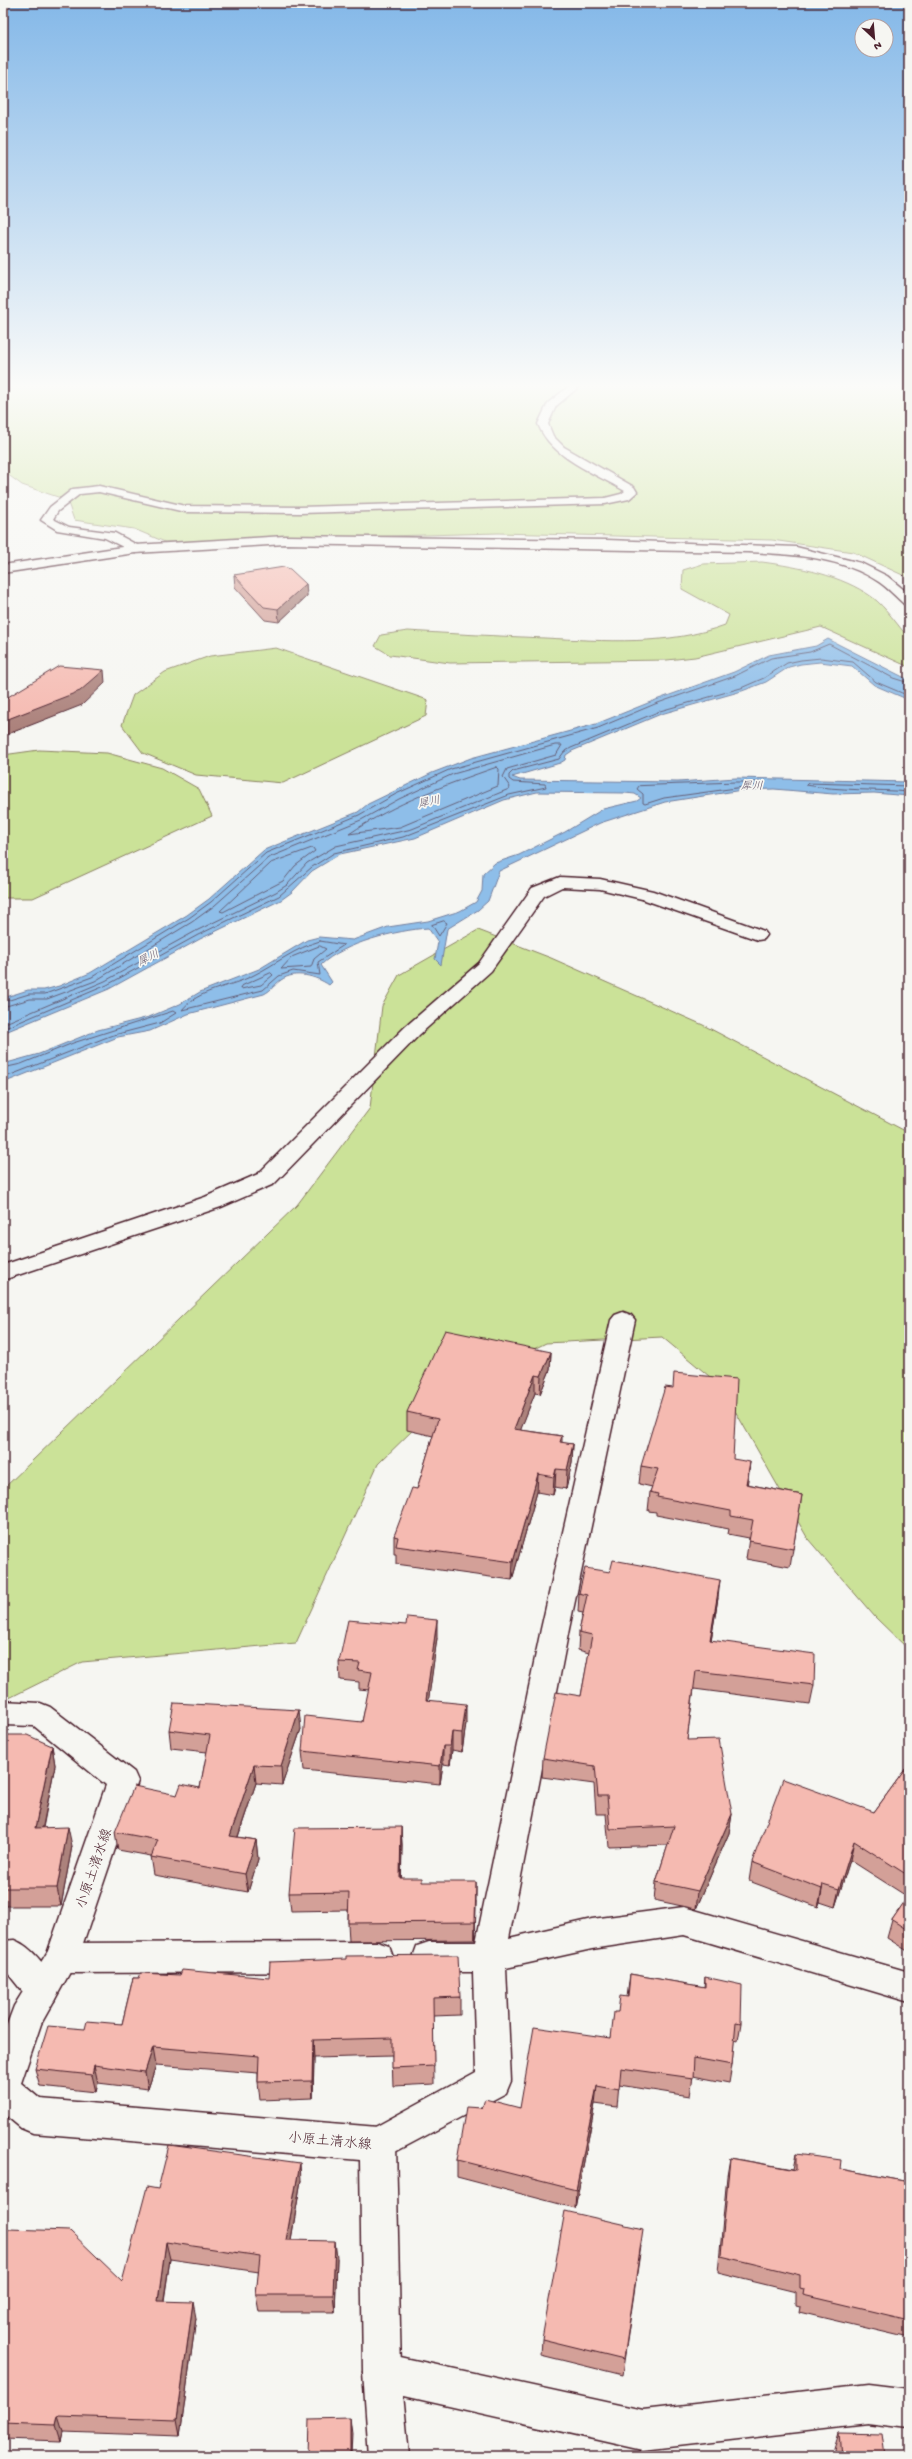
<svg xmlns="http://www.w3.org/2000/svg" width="912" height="2459" viewBox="0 0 912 2459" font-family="'Gochi Hand','Klee One',sans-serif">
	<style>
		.green { fill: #cbe298; stroke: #8a8062 }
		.water { fill: #8ebee9; stroke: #737e9d }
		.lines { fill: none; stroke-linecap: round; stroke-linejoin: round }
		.shore { stroke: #655f77; stroke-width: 1 }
		.street-casing { stroke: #4a1f2b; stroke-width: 3 }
		.secondary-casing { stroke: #4a1f2b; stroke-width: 3 }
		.street { fill: #f6f6f2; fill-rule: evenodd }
		.secondary { fill: #f6f6f2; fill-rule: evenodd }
		.wall { fill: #d3a098; stroke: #4a1f2b }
		.shaded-wall { fill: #ac827c; stroke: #4a1f2b }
		.building { fill: #f5bab1; stroke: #4a1f2b }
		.labels { text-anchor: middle; stroke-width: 3.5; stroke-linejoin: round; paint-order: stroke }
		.far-water-label { font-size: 11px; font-style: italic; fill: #5e4f64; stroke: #f6f6f2 }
		.near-street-label { font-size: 14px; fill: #4a1f2b; stroke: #f6f6f2 }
	</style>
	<rect width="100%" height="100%" fill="#f6f6f2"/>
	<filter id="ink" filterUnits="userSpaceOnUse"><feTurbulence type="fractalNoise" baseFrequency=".025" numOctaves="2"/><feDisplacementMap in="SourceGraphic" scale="8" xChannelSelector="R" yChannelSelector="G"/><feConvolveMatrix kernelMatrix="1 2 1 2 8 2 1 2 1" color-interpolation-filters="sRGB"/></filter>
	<g filter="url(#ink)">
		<g class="green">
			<polygon points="12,384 909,384 909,578 853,552 772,540 498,533 165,542 134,529 74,520 67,500 22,485 3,471 3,385"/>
			<path d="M 762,562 C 799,567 841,575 872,597 C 886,607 897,625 909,638 L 909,667 L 821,627 L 695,657 L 667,660 L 450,663 L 390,655 L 375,646 L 381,635 L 408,631 C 453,634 499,636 545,638 C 604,641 669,646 725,625 L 729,615 L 682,589 L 683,570 L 703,564 Z"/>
			<polygon points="276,648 428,700 426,716 283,783 196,775 143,753 122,725 133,695 165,672 210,656"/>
			<polygon points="39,750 107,753 162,768 199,789 212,816 33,898 3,898 3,755"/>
			<polygon points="478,930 551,958 703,1025 909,1133 909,1650 875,1617 808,1539 721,1386 662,1337 546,1343 457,1387 378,1464 296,1643 82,1662 3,1701 3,1489 297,1205 370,1108 382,1006 399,975"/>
		</g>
		<path class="water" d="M 828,639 L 909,680 L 909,700 L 874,685 L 852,666 L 820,662 L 801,664 L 789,667 L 766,682 L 742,691 L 661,714 L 572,751 L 566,755 L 565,760 L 560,763 L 512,777 L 520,780 L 678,782 L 736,778 L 909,782 L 909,796 L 874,793 L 833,794 L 774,789 L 742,790 L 665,802 L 600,823 L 499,871 L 488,901 L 478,910 L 447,929 L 441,965 L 435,959 L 438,942 L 428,928 C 398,930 343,943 321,965 L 332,982 L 329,985 C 316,976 295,970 281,980 C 275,984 272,990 264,994 L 188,1014 L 150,1031 L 118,1037 L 3,1083 L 3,1064 L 39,1054 L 98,1030 L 149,1017 L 180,1004 L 200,992 L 259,969 L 307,940 L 319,937 L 353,940 L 388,927 L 428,921 L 460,911 L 476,902 L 482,891 L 483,874 L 495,863 L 519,855 L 565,832 L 603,809 L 637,801 L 641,798 L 635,794 L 625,793 L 537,792 L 504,800 L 415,838 L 340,854 L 312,871 L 292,892 L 281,900 L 200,939 L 109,989 L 3,1033 L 3,998 L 28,990 L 44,990 L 59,986 L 90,973 L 187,915 L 209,899 L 264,850 L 358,812 L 368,804 L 432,773 L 471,758 L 596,724 L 653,701 L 734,672 L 769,655 L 816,646 Z"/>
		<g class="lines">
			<g class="shore">
				<path d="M 497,767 L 499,769 L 498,786 L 400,827 L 349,834 C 395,803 445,785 497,767 Z"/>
				<polygon points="736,782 763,782 765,784 664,798 645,804 643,803 643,794 637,789 639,786"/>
				<path d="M 909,786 L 808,783 L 806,785 C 840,791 874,789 909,792"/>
				<polygon points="313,848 315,851 295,866 283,881 223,912 220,911 271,863"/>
				<polygon points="444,921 447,923 439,936 432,925"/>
				<path d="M 320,941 L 344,945 L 318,962 L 320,975 L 293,971 L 279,976 L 263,990 L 182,1010 C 198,989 232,987 254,975 C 276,964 295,948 320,941 Z"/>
				<polygon points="320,946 326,949 314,959 311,967 281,969 292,957"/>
				<polygon points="271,973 273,975 261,985 241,989 242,986"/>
				<polyline points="3,1002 29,994 45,994 92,977 189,918 211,902 266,853 359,815 396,794 451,769 598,728 655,704 735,676 771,658 810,652 829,644 893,678 909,683"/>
				<polyline points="3,1007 30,999 47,999 95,981 192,922 214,906 268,858 361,820 399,799 453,774 555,745 562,745 556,755 507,769 503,777 510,787 509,789 412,829 336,846 307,863 287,885 276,892 196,931 105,981 3,1024"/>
				<polyline points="3,1029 107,985 198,935 279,896 312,867 334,853 403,837 509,795 546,787 545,784 513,782 509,779 509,775 513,771 559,759 564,752 571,748 660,711 741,688 764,678 787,663 801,660 821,658 853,662 876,682 909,696"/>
				<polyline points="3,1068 21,1064 73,1043 173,1011 176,1013 160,1023 110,1036 3,1078"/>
			</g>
			<g class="street-casing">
				<g id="street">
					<path d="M 572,384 L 582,384 L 556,406 L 548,424 L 553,436 L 564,447 L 634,487 L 637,492 L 629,499 L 605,504 L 300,513 L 185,512 L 99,492 L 80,494 L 58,511 L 53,519 L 69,527 L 115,533 L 139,546 L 141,549 L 139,552 L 135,553 L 105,538 L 57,530 L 41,520 L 50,507 L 73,489 L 99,486 L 185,506 L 300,507 L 605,498 L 621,494 L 625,491 C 595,473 551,458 538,424 L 548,403 Z"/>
					<polygon points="560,877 600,879 653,891 764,931 767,935 764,939 758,940 642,899 600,889 562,887 544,896 491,971 419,1035 274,1184 221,1207 3,1280 3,1265 205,1197 258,1174 405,1027 479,963 532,888"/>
					<polygon points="623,1312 631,1315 635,1320 569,1629 509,1938 592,1919 684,1907 909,1972 909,2002 684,1935 592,1949 506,1968 511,2081 506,2093 378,2161 366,2156 360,2144 366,2132 476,2072 473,1972 429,1972 417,1968 413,1957 417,1946 429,1942 476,1942 541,1629 611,1320 615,1315"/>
					<path d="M 14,1940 C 33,1947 50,1971 59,1990 L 54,2001 L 42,2005 L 30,2001 L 6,1971 L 3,1971 L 3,1941 Z"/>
					<polygon points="377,1942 389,1946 393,1957 389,1968 377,1972 62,1973 50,1969 46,1958 50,1947 62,1943"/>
					<polygon points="382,2353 643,2410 868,2384 909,2389 909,2429 868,2424 643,2450 382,2391 368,2386 363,2372 368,2358"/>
				</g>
			</g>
			<g class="secondary-casing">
				<g id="secondary">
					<path d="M 285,536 L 607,540 L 796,547 L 861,563 L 887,576 L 909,594 L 909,605 L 904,604 C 896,597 888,588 879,582 C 842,557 791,554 748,552 L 285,544 L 135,553 L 3,573 L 3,565 L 135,545 Z"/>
					<polygon points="3,1701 40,1703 50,1707 134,1772 138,1781 78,1958 41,2024 21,2083 40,2099 378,2127 390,2132 396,2144 401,2372 409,2456 369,2456 363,2372 360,2160 33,2133 21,2128 3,2113 3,2035 14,2006 48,1951 106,1785 34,1726 3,1725"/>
				</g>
			</g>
			<use href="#street" class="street"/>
			<use href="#secondary" class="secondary"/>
		</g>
		<g class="wall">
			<polygon points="234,575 306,584 307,596 279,622 265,620 235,587"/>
			<polygon points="551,1352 550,1370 540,1394 535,1393 520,1430 562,1436 562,1443 573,1444 572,1462 566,1489 555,1487 553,1495 537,1492 512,1580 396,1564 396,1554 394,1554 394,1536 417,1489 433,1436 407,1430 407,1412"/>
			<polygon points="733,1459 747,1484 802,1495 790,1567 746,1559 749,1538 728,1534 729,1529 656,1515 656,1512 648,1511 650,1492 652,1487 639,1484 641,1466"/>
			<polygon points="579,1593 718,1598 711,1640 814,1685 810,1704 694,1689 687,1740 732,1814 729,1833 696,1909 654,1900 656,1882 668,1845 609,1847 606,1814 596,1814 594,1784 542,1777 543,1758 581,1696 589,1653 578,1650 579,1632 583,1613 578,1612"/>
			<polygon points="437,1638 428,1701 466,1723 462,1752 452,1750 450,1765 443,1764 440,1784 304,1770 302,1751 362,1722 369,1690 359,1689 359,1682 340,1680 339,1662"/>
			<polygon points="301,1729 282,1785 256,1783 238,1837 256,1840 258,1859 248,1892 154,1875 151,1856 118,1850 115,1832 177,1795 200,1788 207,1752 171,1748 169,1730"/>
			<polygon points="3,1735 52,1746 55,1765 43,1828 72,1846 61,1906 3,1906"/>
			<polygon points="909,1764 909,1952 887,1938 892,1920 908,1897 850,1860 835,1907 820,1902 818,1907 749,1881 752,1862 874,1812"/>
			<polygon points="401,1827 402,1845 401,1878 422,1882 476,1901 475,1940 349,1941 348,1923 348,1910 291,1911 289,1893"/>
			<polygon points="630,1974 704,1987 705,1977 741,2023 738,2041 734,2040 732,2065 729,2083 693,2076 690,2096 619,2085 617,2107 595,2104 575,2208 457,2177 457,2160 482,2108 520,2108 611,2038 618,2012 627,1997"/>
			<polygon points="133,1978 460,1997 460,2015 433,2016 434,2084 393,2086 392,2056 314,2058 313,2098 260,2100 258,2082 258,2073 156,2065 148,2089 98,2083 96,2092 40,2086 35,2069 85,2029 122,2024"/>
			<polygon points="909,2131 909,2154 905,2153"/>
			<polygon points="796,2154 840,2169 909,2182 909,2338 799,2312 800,2306 796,2305 796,2292 718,2273 727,2176 730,2158 793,2169"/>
			<polygon points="301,2180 291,2240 337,2258 335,2312 259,2312 256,2295 259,2272 170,2259 164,2301 196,2318 180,2436 63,2432 61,2441 3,2439 3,2256 122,2281 158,2189"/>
			<polygon points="641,2246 622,2375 541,2355 542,2339"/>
			<polygon points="839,2433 885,2456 835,2456 834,2449"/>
		</g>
		<g class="shaded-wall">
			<polygon points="306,584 307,596 279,622 278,609"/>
			<polygon points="104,670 105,683 82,705 3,736 3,721"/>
			<polygon points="551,1352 550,1370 540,1394 541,1376"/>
			<polygon points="535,1375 535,1393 514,1447 514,1429"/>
			<polygon points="573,1444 572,1462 566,1489 567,1470"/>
			<polygon points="750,1462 748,1480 744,1502 746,1484"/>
			<polygon points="556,1469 555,1487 553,1495 554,1477"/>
			<polygon points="538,1474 537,1492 512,1580 513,1562"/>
			<polygon points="720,1580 718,1598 708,1658 710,1640"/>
			<polygon points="437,1620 437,1638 426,1719 426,1700"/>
			<polygon points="466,1704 466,1723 462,1752 462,1733"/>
			<polygon points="299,1710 301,1729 282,1785 281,1766"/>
			<polygon points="452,1732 452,1750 450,1765 450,1746"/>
			<polygon points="52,1746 55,1765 39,1846 35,1828"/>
			<polygon points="443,1746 443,1764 440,1784 440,1766"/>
			<polygon points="254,1765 256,1783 232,1854 230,1836"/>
			<polygon points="732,1814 729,1833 696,1909 698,1891"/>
			<polygon points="68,1827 72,1846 61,1906 57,1888"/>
			<polygon points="401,1827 402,1845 401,1896 400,1878"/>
			<polygon points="256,1840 258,1859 248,1892 245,1874"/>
			<polygon points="854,1841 850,1860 835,1907 839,1889"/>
			<polygon points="476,1882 476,1901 475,1940 475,1922"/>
			<polygon points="823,1884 820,1902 818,1907 822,1889"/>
			<polygon points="313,2040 314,2058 313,2098 312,2081"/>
			<polygon points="153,2047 156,2065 148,2089 145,2072"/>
			<polygon points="94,2065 98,2083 96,2092 92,2075"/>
			<polygon points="597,2086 595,2104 575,2208 576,2190"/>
			<polygon points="300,2163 301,2180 288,2257 286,2240"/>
			<polygon points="335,2241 337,2258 335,2312 333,2295"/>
			<polygon points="166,2242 170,2259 161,2318 158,2301"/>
			<polygon points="193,2302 196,2318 180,2436 177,2420"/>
			<polygon points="58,2416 63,2432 61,2441 56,2425"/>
			<polygon points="350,2418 352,2434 351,2456 350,2456"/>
		</g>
		<g class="building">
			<polygon points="284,567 290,569 306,584 278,609 264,607 234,575"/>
			<polygon points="59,666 104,670 80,691 3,721 3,700"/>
			<polygon points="445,1330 551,1352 541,1376 535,1375 514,1429 562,1436 560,1442 573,1444 567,1470 556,1469 554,1477 538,1474 513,1562 396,1546 398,1537 394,1536 412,1488 417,1489 438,1419 407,1412"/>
			<polygon points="674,1373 737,1379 733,1459 750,1462 746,1484 802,1495 793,1549 749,1541 753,1520 731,1516 731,1511 657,1497 658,1494 650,1492 658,1469 641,1466 665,1387 673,1388"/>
			<polygon points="613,1560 720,1580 710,1640 815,1654 814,1685 696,1671 687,1740 719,1739 732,1814 698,1891 656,1882 674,1826 610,1829 607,1796 598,1796 595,1766 543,1758 556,1692 581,1696 592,1635 579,1632 587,1595 579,1593 585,1568 610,1572"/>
			<polygon points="407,1617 437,1620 426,1700 466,1704 462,1733 452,1732 450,1746 443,1746 440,1766 302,1751 305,1716 362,1722 372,1672 358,1670 360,1663 339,1662 348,1620 406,1625"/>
			<polygon points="174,1703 299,1710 281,1766 254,1765 230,1836 256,1840 245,1874 151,1857 158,1840 115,1832 134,1786 177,1795 181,1784 200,1788 210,1735 169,1730"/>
			<polygon points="3,1735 27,1735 52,1746 35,1828 68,1827 57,1888 3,1888"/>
			<polygon points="909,1764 909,1876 854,1841 839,1889 823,1884 822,1889 752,1862 783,1779 874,1812"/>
			<polygon points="401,1827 400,1878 422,1878 422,1882 476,1882 475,1922 348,1923 349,1892 289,1893 295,1828"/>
			<polygon points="909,1895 909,1931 892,1920"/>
			<polygon points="458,1955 460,1997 433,1998 434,2066 392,2068 392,2038 313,2040 312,2081 258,2082 259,2056 153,2047 145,2072 94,2065 92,2075 35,2069 48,2026 85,2029 87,2021 122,2024 133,1978 139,1978 141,1973 180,1975 182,1970 269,1978 270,1962 346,1959 346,1956"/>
			<polygon points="630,1974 705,1987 705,1977 742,1985 741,2023 736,2022 732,2065 694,2058 693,2078 621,2068 619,2090 597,2086 576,2190 457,2160 466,2107 482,2108 485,2099 520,2108 534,2027 611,2038 614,2012 618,2012 620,1996 628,1997"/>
			<polygon points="169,2145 300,2163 286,2240 335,2241 333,2295 256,2295 260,2256 166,2242 158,2301 193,2302 177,2420 58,2416 56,2425 3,2423 3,2256 8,2229 70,2231 122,2281 147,2187 158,2189"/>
			<polygon points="796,2154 841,2160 840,2169 909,2182 909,2320 803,2295 804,2289 800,2288 800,2275 721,2256 730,2158 796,2170"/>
			<polygon points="565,2211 643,2229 624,2359 542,2339"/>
			<polygon points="350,2418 350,2456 308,2456 309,2419"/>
			<polygon points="839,2433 882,2434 885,2456 841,2456"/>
		</g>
	</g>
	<linearGradient id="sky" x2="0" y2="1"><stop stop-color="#84b8e8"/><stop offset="0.53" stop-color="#fbfbf9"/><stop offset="1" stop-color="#fbfbf9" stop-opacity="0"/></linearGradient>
	<rect width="912" height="728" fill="url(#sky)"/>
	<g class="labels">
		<g class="far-water-label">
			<text x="752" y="789">犀川</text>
			<text transform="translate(429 801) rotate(-12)" y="4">犀川</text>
			<text transform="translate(148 957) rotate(-26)" y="4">犀川</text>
		</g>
		<g class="near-street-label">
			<text transform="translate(93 1868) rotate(-71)" y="5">小原土清水線</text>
			<text transform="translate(330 2140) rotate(5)" y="5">小原土清水線</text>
		</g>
	</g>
	<rect width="912" height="2459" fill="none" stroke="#f6f6f2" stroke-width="16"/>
	<rect x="8" y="8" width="896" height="2443" fill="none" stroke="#4a1f2b" stroke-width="1.5" filter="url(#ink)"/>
	<g transform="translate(874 38) rotate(154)"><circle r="19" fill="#f6f6f2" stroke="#b1a0a2"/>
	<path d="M0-3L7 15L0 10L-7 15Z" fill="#4a1f2b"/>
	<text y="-6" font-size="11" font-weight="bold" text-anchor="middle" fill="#4a1f2b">N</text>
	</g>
</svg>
